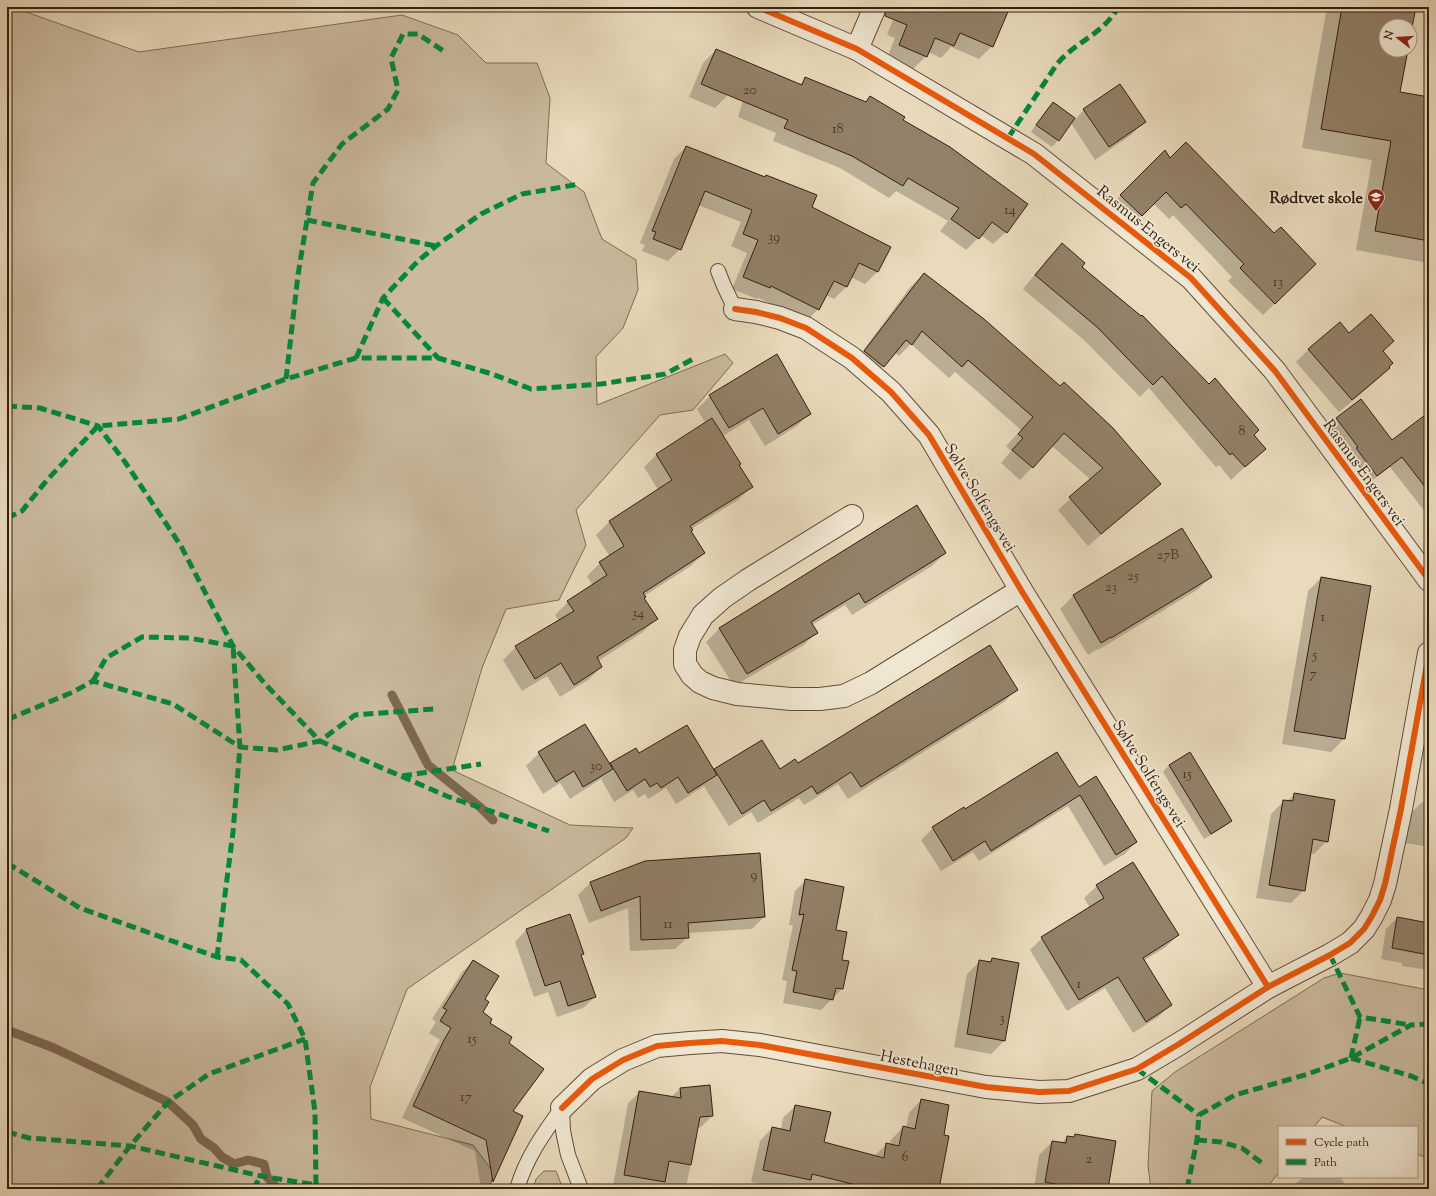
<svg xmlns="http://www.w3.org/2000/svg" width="1436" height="1196" viewBox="0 0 1436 1196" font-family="'Sorts Mill Goudy',serif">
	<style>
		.green { fill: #caba9e; stroke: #806c56 }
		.shadow { fill: #0003 }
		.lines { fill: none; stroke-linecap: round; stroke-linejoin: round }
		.stream { stroke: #7c6853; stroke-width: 9 }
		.building { fill: #928068; stroke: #351e0f }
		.lane-casing { stroke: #624d3a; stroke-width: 16 }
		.street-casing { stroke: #624d3a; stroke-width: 24 }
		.lane { stroke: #f0e7d3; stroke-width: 14 }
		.street { stroke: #f0e7d3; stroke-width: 22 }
		.quiet { stroke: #00873e; stroke-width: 5; stroke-dasharray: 10 5; stroke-linecap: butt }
		.cycleway-casing { stroke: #f0e7d3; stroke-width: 8 }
		.cycleway { stroke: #e8590c; stroke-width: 6 }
		.labels { text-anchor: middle; stroke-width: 3.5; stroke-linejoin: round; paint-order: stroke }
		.number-label { font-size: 14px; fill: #4c3625 }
		.poi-label { font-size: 16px; font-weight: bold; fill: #351e0f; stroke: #f0e7d3; text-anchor: end }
		.street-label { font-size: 16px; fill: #351e0f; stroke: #f0e7d3 }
	</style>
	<rect width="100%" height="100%" fill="#e8dabb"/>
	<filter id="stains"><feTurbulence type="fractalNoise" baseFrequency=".005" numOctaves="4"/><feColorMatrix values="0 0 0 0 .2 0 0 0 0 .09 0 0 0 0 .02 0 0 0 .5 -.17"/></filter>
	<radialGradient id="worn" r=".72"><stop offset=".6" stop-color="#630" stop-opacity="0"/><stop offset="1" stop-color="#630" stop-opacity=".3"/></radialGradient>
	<g class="green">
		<polygon points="7,7 12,7 139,52 402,15 458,35 486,63 537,63 550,98 546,163 584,192 602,239 636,260 638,290 623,328 596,357 597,405 725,354 733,363 693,410 660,415 576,510 586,545 559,600 506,609 482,668 452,770 570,825 633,828 626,838 407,989 370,1087 371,1119 473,1145 494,1173 489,1189 7,1189"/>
		<polygon points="1340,973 1429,990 1429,1159 1417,1154 1417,1127 1347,1127 1322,1117 1314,1127 1279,1127 1279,1172 1266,1189 1151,1189 1148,1166 1152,1091 1175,1072 1324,978"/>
		<polygon points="544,1171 556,1171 563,1189 533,1189 536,1179"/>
	</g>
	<g class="shadow">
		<polygon points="898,7 1009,7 992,46 979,59 951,47 941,58 928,52 926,56 913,69 887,58 895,38 887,35"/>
		<polygon points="1327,7 1415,7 1410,32 1410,26 1386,26 1386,50 1407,50 1399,93 1429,98 1429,263 1356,250 1372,160 1302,148"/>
		<polygon points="716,50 735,58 728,95 715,108 689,97 703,63"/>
		<polygon points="805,79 865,103 870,98 902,120 1006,232 993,244 981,235 966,250 940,231 948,221 896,191 889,198 840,168 773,141 776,133 738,117 749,81 799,85"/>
		<polygon points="1120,86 1144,122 1131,135 1095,160 1071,123 1058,140 1052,147 1031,132 1046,110 1053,103 1075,119 1084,110"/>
		<polygon points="686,147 889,247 877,272 865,284 851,277 846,287 834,299 826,295 818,309 806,322 759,298 757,299 732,289 747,253 731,246 741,222 698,205 680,249 668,261 642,251 645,245 640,243 674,159"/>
		<polygon points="1165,152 1170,159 1315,264 1263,315 1228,281 1232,277 1173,215 1169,219 1153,203 1129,227 1109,207"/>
		<polygon points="1062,244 1081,267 1264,449 1231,480 1219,465 1216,467 1149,388 1140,397 1084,340 1023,289 1049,257"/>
		<polygon points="924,274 1159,484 1147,496 1088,546 1058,510 1091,480 1052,446 1020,480 1001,463 1011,451 1006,446 1021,430 955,372 949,378 911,344 899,356 895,353 871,379 853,364 911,286"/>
		<polygon points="1349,334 1382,352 1389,368 1376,381 1339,412 1296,362 1309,349"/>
		<polygon points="710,396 810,413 797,426 765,446 749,420 723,436 738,465 751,487 738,500 691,529 690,532 704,553 691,566 644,596 645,597 643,599 656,619 643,632 598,661 601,667 588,680 560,697 547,676 522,691 503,660 516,647 559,621 555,615 568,602 593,586 587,576 600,563 610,557 596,535 609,522 658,490 644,467 657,454 706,424 697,409"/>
		<polygon points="1429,413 1429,517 1390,467 1365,486 1326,430 1337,419 1392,442"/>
		<polygon points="917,507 945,553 932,566 852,615 845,605 812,625 817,632 804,645 734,686 706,642 719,629"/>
		<polygon points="1182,530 1210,577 1197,590 1098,650 1097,649 1088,655 1060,609 1073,596"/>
		<polygon points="1321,578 1370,587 1344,739 1331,752 1282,744 1308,591"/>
		<polygon points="1016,690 1004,702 848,799 838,784 804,805 799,798 758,823 751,812 729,826 704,786 676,804 666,788 648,799 645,794 638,798 633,790 614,802 601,779 570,799 560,783 543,794 526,766 539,753 585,725 609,765 635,749 639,755 714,771 715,770 779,770"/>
		<polygon points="1169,765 1231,821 1224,827 1204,839 1163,772"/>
		<polygon points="1078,788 1136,842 1125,854 1104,866 1068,806 979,861 973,852 941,871 921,840 933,828 965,811"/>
		<polygon points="1295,794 1327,841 1314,854 1310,854 1304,890 1291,903 1256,898 1271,814 1284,801 1287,801"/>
		<polygon points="1422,802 1429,803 1429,847 1405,843 1410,814"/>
		<polygon points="1133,864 1178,935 1166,947 1143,961 1171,1005 1158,1017 1133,1033 1105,988 1067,1011 1030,950 1042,938 1090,908 1084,898 1097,886"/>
		<polygon points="806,880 835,931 840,961 842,989 821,1010 783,1003 787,981 782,980 793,925 789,925 795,891"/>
		<polygon points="590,883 764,917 752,929 687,933 688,937 675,949 630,951 628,908 589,923 578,895"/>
		<polygon points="569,916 583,954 580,956 595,997 583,1008 557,1017 548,992 534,997 515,942 526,930"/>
		<polygon points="1397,918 1429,923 1429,970 1402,966 1402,963 1381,959 1386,929"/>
		<polygon points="992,959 1004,1041 991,1054 954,1047 967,974 980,961 988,963"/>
		<polygon points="473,961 484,1000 481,1013 488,1023 507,1043 511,1112 521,1116 492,1182 485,1189 481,1189 475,1151 402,1118 433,1052 440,1040 429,1033 436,1022 432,1019 462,972"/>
		<polygon points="709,1086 712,1116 701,1127 697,1128 686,1189 629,1189 613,1186 628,1103 640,1092 671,1097 680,1089"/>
		<polygon points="921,1100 942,1135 938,1189 813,1189 803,1186 800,1189 784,1189 751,1182 760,1141 772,1128 781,1130 783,1118 795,1106 823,1143 874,1156 887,1144 890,1145 891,1140 903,1127 906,1128 909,1113"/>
		<polygon points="1075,1135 1107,1189 1034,1189 1039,1155 1052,1142 1061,1144 1067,1137 1072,1138"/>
		<polygon points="1304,1177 1340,1177 1345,1184 1339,1189 1288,1189"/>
	</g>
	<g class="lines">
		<g class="stream">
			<polyline points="392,695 428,765 480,807 493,820"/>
			<polyline points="7,1030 54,1048 168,1102 193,1125 201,1139 214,1148 222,1157 234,1164 248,1160 264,1164 267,1177 278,1189"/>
		</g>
	</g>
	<g class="building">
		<polygon points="887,7 1010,7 993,47 960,33 954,46 935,38 927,57 899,45 907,25 885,16"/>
		<polygon points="1342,7 1416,7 1410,38 1410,26 1386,26 1386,50 1408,50 1400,92 1429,97 1429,241 1375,231 1391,141 1321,129"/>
		<polygon points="716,49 802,85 805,77 866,102 870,96 905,117 903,120 950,147 1028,204 1007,233 992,222 979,239 951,219 959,208 908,178 903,186 852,156 784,128 788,120 701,84"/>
		<polygon points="1120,84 1146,122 1109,147 1083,109"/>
		<polygon points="1053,102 1075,118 1059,141 1036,125"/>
		<polygon points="1186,142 1274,233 1281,227 1316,264 1275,304 1240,268 1244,264 1186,204 1181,208 1166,192 1142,216 1120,195 1165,150 1170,158"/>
		<polygon points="686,146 765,177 766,175 817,195 812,207 891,247 878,272 859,263 847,287 834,281 819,310 771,286 770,288 743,277 758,240 743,234 752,210 705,191 681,250 653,239 656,232 652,231"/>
		<polygon points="1062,243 1085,263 1082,267 1141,316 1142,315 1209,384 1215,378 1259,430 1254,435 1266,449 1245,467 1232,453 1230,455 1162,376 1153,385 1097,327 1035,275"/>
		<polygon points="924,273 984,319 1060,386 1064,382 1113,428 1161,484 1101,534 1069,497 1103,468 1064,433 1033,468 1012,450 1023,438 1018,434 1033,417 968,360 962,367 922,331 912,345 906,340 884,367 864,351"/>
		<polygon points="1371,314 1394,341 1383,351 1393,363 1389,367 1390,368 1352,400 1308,349 1340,322 1349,333"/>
		<polygon points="777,354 811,414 778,434 763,408 729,428 709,395"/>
		<polygon points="1361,399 1392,440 1429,412 1429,492 1402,457 1377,476 1356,448 1358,447 1336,418"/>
		<polygon points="712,418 741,464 739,465 753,487 690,526 693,530 691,531 705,553 643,593 646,597 644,598 658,619 597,657 602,667 574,685 561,663 535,679 515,646 574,611 567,601 607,575 599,562 624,546 609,521 672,480 656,454"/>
		<polygon points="917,505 946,553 865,603 859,593 811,622 818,633 747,674 719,628"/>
		<polygon points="1182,528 1212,577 1111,638 1111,637 1101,643 1073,595"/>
		<polygon points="1321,577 1371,586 1345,739 1294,731"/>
		<polygon points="990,645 1018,690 861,787 851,772 817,794 812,786 771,811 764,800 742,814 714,769 762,740 780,769 795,759 798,763"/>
		<polygon points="585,724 613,769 583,787 574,771 556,782 538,752"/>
		<polygon points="687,725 717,775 688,793 678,777 661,788 657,783 650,787 645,779 627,791 610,763 636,748 639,753"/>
		<polygon points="1057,752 1079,787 1096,776 1137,842 1116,855 1080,795 991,851 985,841 953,861 932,827 964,807 965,809"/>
		<polygon points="1190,752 1232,821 1211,834 1169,765"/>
		<polygon points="1294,793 1335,800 1328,842 1313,839 1305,891 1269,885 1283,800 1293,801"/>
		<polygon points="760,853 765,917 688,923 689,938 641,940 640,896 601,911 590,882 645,861"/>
		<polygon points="1133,862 1179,935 1143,958 1172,1005 1146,1022 1118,977 1079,1000 1041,937 1104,898 1096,885"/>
		<polygon points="805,879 844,887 836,930 847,932 842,960 849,961 843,989 836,988 833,1000 793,992 797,971 792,970 804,914 799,915"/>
		<polygon points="570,914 584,954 581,955 596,997 568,1006 560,981 545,986 526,929"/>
		<polygon points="1397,917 1429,923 1429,955 1392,948"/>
		<polygon points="992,958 1019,963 1005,1041 967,1034 979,960 991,962"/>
		<polygon points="473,960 499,976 485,999 489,1002 483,1012 492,1019 490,1023 512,1037 509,1043 544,1069 513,1111 523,1116 493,1182 486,1140 413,1106 444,1040 451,1028 440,1021 447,1010 443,1008"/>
		<polygon points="710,1085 713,1116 700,1117 691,1165 669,1161 665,1182 624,1175 639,1091 681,1098 680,1088"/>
		<polygon points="921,1099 949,1105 944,1135 949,1136 939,1189 872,1189 812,1174 811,1180 763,1170 772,1127 790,1131 795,1105 831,1112 824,1142 884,1158 886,1143 899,1146 903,1126 915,1129"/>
		<polygon points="1075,1134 1116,1141 1108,1189 1058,1189 1059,1185 1045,1182 1052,1141 1066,1143 1067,1136 1074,1137"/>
	</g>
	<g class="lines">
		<g class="lane-casing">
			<g id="lane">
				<polyline points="718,271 724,286 735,309"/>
				<polyline points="562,1108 563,1131 568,1155 581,1189"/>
				<path d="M 517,1189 C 526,1158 543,1134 562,1108"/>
			</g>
		</g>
		<g class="street-casing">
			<g id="street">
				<polyline points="758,7 857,49 1034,154 1191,278 1275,371 1429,580"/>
				<polyline points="857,49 875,7"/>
				<polyline points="735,309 756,312 780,318 806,328 852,358 891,392 929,435 1021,590 1268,987"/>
				<polyline points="852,516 748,580 722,598 703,615 690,636 685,650 685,664 692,675 700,682 713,688 737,694 791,699 820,699 844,696 871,683 1021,590"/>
				<polyline points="562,1108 592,1079 623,1060 657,1046 690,1043 722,1041 760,1045 986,1087 1039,1092 1069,1091 1137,1069 1179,1044 1268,987 1330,955 1350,943 1364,929 1372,916 1380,900 1385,884 1401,809 1429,653"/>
			</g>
		</g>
		<use href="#lane" class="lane"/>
		<use href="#street" class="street"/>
		<g class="quiet">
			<path d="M 1008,138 L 1057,64 C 1076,41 1104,34 1118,7"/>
			<polyline points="307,220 436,246"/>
			<polyline points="383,298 438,358"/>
			<polyline points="356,358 383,298 418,261 436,246 481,214 522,194 580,184"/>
			<polyline points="286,379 298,275 313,183 342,144 388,109 398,90 391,58 403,34 418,34 445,52"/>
			<polyline points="7,406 40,408 98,426 125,462 181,546 233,646 266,685 320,741 449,797 549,831"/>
			<polyline points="7,518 22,511 47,480 98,426 179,419 286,379 356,358 438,358 492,374 531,389 601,384 665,374 695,358"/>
			<polyline points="93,681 106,658 142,637 189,638 233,646"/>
			<polyline points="7,718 11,718 73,692 93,681 173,704 240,747 277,750 320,741 355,715 434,709"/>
			<polyline points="402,776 481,764"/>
			<polyline points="7,863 80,908 217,957 241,960 288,1004 305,1039 315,1112 316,1185"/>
			<polyline points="1330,955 1360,1017 1411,1025"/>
			<polyline points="217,957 233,832 240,747 233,646"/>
			<polyline points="1351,1058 1411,1076 1429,1084"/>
			<polyline points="1351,1058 1360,1017"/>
			<polyline points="1137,1069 1199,1115"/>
			<polyline points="1199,1115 1235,1095 1308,1074 1351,1058 1411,1025 1429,1024"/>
			<polyline points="7,1132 29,1138 130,1146 261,1176 316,1185 324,1189"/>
			<polyline points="1197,1140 1221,1142 1242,1148 1262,1163"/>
			<polyline points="97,1189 130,1146 168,1102 209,1074 305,1039"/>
			<polyline points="253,1189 261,1176"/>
			<polyline points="1187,1189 1197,1140 1199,1115"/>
		</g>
		<g class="cycleway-casing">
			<g id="cycleway">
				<polyline points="758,7 857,49 1034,154 1191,278 1275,371 1429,580"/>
				<polyline points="735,309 756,312 780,318 806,328 852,358 891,392 929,435 1021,590 1268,987"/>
				<polyline points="562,1108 592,1079 623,1060 657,1046 690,1043 722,1041 760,1045 986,1087 1039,1092 1069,1091 1137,1069 1179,1044 1268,987 1330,955 1350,943 1364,929 1372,916 1380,900 1385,884 1401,809 1429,653"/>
			</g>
		</g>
		<use href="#cycleway" class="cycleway"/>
	</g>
	<defs>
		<g id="school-pin" transform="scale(0.9)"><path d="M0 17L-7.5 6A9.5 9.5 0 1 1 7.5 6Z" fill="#8f2418" stroke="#f0e7d3"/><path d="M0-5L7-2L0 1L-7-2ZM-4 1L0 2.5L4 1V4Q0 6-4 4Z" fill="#fff"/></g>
	</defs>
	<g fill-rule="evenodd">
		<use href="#school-pin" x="1376" y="197"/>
	</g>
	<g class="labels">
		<g class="number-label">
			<text x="750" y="94">20</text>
			<text x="838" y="133">18</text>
			<text x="1010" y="214">14</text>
			<text x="774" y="241">39</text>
			<text x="1278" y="286">13</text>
			<text x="1242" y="435">8</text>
			<text x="1168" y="559">27B</text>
			<text x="1133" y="580">25</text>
			<text x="1111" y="591">23</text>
			<text x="638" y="617">34</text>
			<text x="1323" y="621">1</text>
			<text x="1315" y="659">5</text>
			<text x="1313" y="678">7</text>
			<text x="596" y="770">30</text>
			<text x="1187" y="778">15</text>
			<text x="754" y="879">9</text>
			<text x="668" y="928">11</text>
			<text x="1079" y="988">1</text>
			<text x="1002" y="1022">3</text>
			<text x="472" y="1043">15</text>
			<text x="466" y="1101">17</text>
			<text x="905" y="1161">6</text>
			<text x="1089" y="1163">2</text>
		</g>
		<g class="poi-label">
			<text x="1363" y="203">Rødtvet skole</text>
		</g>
		<g class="street-label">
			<text transform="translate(1149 228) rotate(39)" y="6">Rasmus Engers vei</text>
			<text transform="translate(1365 472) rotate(54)" y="6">Rasmus Engers vei</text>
			<text transform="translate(981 497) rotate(59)" y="6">Sølve Solfengs vei</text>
			<text transform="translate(1150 773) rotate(58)" y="6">Sølve Solfengs vei</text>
			<text transform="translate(920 1062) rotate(11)" y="6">Hestehagen</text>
		</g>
	</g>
	<rect width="1436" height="1196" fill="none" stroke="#e8dabb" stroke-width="24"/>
	<rect x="8" y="8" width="1420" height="1180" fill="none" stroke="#351e0f" stroke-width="2"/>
	<rect x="12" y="12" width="1412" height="1172" fill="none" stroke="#351e0f"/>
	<rect x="1278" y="1126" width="140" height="52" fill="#f0e7d3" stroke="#a59785"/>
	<rect x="1286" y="1139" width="20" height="6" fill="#e8590c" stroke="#a59785"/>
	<text x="1314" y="1146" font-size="12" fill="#351e0f">Cycle path</text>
	<rect x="1286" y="1159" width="20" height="6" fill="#00873e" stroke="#a59785"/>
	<text x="1314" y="1166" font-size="12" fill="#351e0f">Path</text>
	<g transform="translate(1398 38) rotate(287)"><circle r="19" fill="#f0e7d3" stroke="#a59785"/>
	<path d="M0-3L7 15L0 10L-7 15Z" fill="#8f2418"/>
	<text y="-6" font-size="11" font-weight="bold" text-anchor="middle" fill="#351e0f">N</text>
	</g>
	<rect width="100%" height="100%" filter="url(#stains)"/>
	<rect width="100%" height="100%" fill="url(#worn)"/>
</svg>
